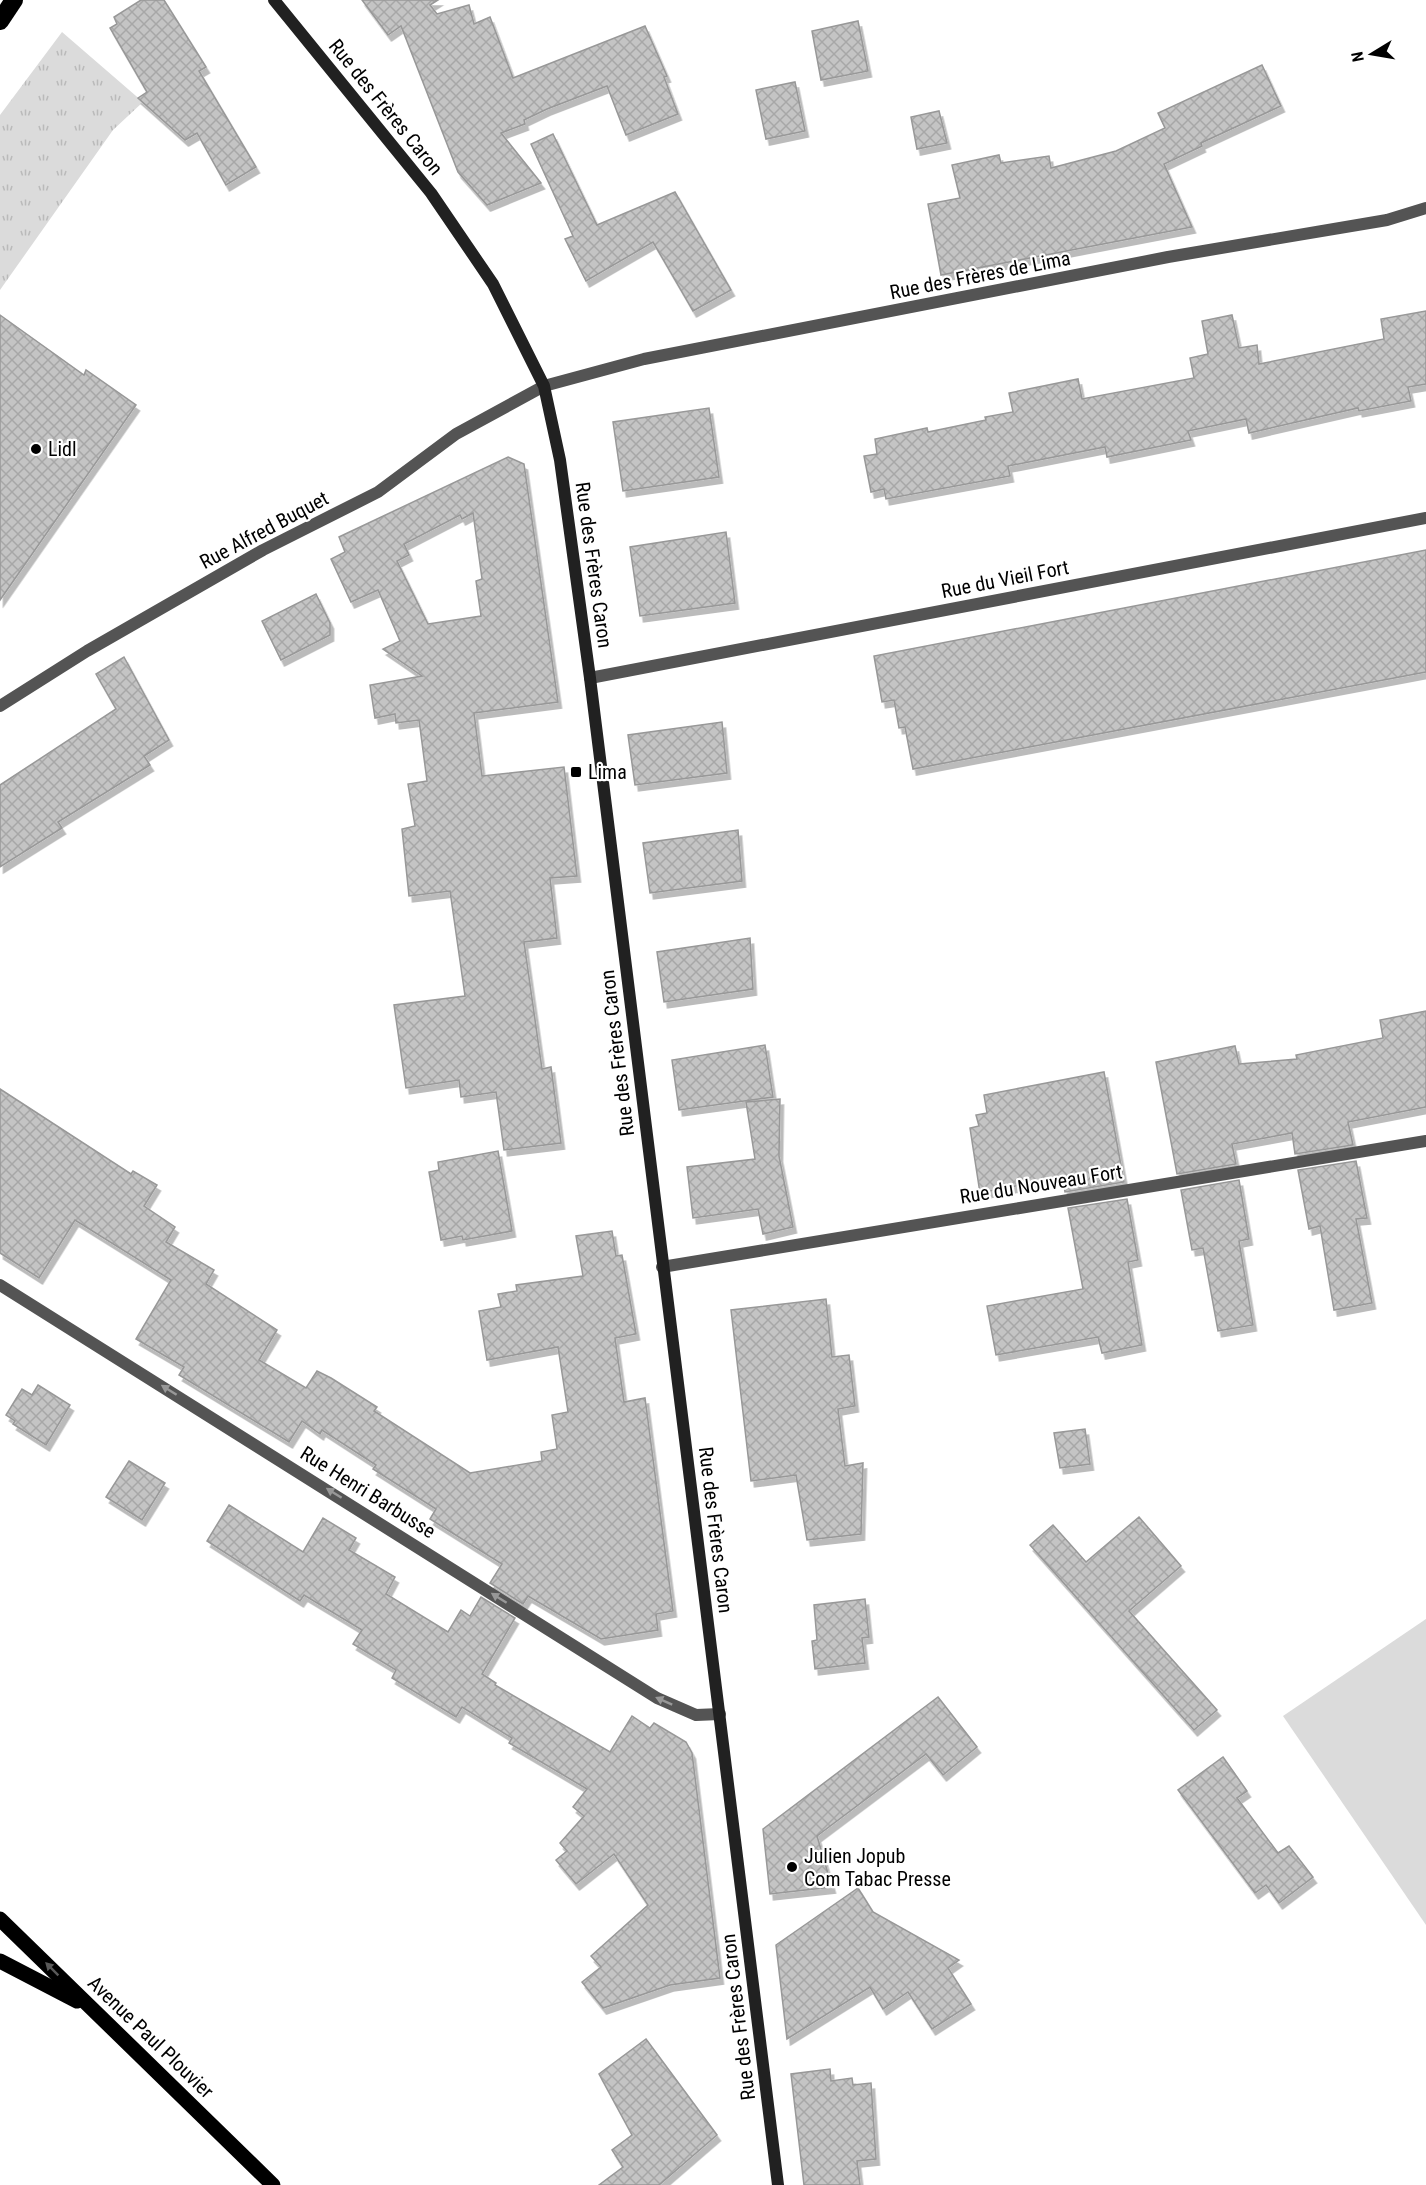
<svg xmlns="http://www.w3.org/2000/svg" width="1426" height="2185" viewBox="0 0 1426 2185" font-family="'Roboto Condensed',sans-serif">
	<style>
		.grass { fill: url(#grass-tufts) }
		.park { fill: #dbdbdb }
		.building { fill: url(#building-cross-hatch); stroke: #989898; stroke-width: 1.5; fill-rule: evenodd; filter: url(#shadow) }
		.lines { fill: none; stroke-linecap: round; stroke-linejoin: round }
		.street { stroke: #545454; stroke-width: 12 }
		.secondary { stroke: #212121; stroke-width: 12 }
		.primary { stroke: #000; stroke-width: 15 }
		.highway { stroke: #000; stroke-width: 18 }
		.oneway { fill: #989898 }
		.oneway2 { fill: #595959 }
		.poi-dot { fill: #000; stroke: #fff; stroke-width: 2 }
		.labels { text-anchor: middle; stroke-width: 4.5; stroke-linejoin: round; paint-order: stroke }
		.street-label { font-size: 20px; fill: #000; stroke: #fff }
		.poi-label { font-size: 20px; fill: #000; stroke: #fff; text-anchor: start }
	</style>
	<defs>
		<pattern id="grass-tufts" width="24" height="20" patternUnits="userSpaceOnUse" patternTransform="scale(1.5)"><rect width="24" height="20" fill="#dbdbdb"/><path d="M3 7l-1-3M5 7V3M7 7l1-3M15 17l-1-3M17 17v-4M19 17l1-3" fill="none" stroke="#bababa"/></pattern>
		<pattern id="building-cross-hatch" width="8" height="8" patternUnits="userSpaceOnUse" patternTransform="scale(1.5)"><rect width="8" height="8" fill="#c4c4c4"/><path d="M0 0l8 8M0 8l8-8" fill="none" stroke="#a7a7a7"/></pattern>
		<filter id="shadow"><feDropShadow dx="3.5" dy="6" stdDeviation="0" flood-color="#0004"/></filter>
	</defs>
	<rect width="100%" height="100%" fill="#fff"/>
	<polygon class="grass" points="62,32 143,102 113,130 0,290 0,115"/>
	<polygon class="park" points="1426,1619 1426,1925 1283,1716"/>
	<g class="building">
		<polygon points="141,0 164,0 206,67 199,71 256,167 226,185 197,133 185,140 138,98 147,92 110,28 117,24 114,17"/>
		<polygon points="362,0 438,0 430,5 437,14 469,5 474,24 490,17 513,78 645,26 667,76 664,77 678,114 626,135 607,86 547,109 524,120 525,124 501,133 541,183 487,205 458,172 401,26 388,35"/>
		<polygon points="858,21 868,71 821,80 812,31"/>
		<polygon points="1262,65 1281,106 1201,143 1202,146 1164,164 1192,227 941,275 928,204 960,198 952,165 999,155 1001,163 1049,156 1051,168 1116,151 1165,128 1158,113"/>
		<polygon points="795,82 805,131 766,139 756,90"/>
		<polygon points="939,111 947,143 917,149 911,117"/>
		<polygon points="553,134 597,225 675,192 731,290 693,311 653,242 586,281 565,239 573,236 531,144"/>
		<polygon points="1426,311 1426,384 1408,387 1411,401 1359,411 1358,408 1249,433 1246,419 1188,431 1191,440 1107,457 1105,447 1008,466 1010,476 886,499 884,489 871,492 864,456 877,454 875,439 927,428 928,432 986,420 985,417 1013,412 1009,393 1078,379 1082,399 1194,378 1190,358 1208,354 1202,321 1232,315 1239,348 1257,345 1259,364 1384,339 1381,319"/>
		<polygon points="0,315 84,375 86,370 136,405 0,600"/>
		<polygon points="709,408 719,477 623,491 613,422"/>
		<path d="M 508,457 L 524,464 L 558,702 L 474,713 L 482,776 L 564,767 L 577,876 L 550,878 L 557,938 L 524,942 L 542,1069 L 551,1067 L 561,1143 L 504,1150 L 496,1092 L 461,1097 L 459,1080 L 406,1088 L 394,1005 L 465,996 L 450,891 L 409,896 L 402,829 L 415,826 L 408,784 L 427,781 L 419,720 L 396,723 L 395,714 L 375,718 L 370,685 L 422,676 L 383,649 L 400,641 L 378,590 L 351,602 L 331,559 L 345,552 L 339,537 ZM 473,513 L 482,579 L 476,581 L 481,616 L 428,624 L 397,561 L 409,555 L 404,544 L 460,515 L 462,519 Z"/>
		<polygon points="726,532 735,603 640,616 630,547"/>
		<polygon points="1426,550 1426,672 913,769 905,727 899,728 894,700 882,702 874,656"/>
		<polygon points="316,594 330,623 330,635 281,660 262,621"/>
		<polygon points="124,657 169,740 144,756 150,765 58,822 62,828 0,867 0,785 116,709 96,674"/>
		<polygon points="722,722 727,773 635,785 628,735"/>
		<polygon points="738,830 742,881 650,893 643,843"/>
		<polygon points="750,938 753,989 664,1002 657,952"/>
		<polygon points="1426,1011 1426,1107 1348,1122 1353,1145 1295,1154 1292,1133 1232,1144 1236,1164 1177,1174 1156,1062 1235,1046 1239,1064 1297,1059 1296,1055 1383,1038 1380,1020"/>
		<polygon points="765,1045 773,1097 679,1110 672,1060"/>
		<polygon points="1104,1072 1124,1182 1065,1192 1062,1177 980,1193 970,1128 979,1126 976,1115 987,1113 984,1095"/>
		<polygon points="0,1089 131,1174 133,1171 157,1185 144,1206 175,1227 166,1242 214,1270 206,1284 277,1330 259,1360 306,1388 317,1371 331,1378 377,1407 374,1411 470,1473 542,1461 541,1452 557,1449 552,1415 568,1412 558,1347 487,1360 479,1311 501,1307 498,1294 517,1291 516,1285 583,1276 576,1236 612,1231 616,1256 622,1255 636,1334 615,1338 624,1402 645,1398 673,1611 656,1614 658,1630 601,1639 528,1596 523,1604 490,1583 502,1564 430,1519 436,1509 373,1469 376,1465 322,1430 320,1434 302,1421 289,1442 179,1375 184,1367 136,1339 171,1280 75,1220 39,1278 0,1253"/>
		<polygon points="780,1099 779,1156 793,1227 763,1234 758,1209 693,1218 687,1167 755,1159 746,1102"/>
		<polygon points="498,1151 512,1231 463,1240 462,1236 441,1240 429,1172 439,1170 438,1162"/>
		<polygon points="1356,1161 1367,1218 1356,1219 1372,1303 1334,1310 1320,1226 1309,1229 1298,1170"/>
		<polygon points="1239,1180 1249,1239 1239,1241 1253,1325 1218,1331 1203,1248 1192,1250 1181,1190"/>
		<polygon points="1127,1199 1138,1260 1128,1262 1142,1345 1102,1353 1098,1337 996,1355 987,1306 1083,1289 1068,1208"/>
		<polygon points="826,1299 832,1357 849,1355 855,1406 838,1409 845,1466 863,1463 861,1534 807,1540 796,1475 751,1481 731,1310"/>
		<polygon points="38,1385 70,1405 46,1445 13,1424 15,1421 6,1415 22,1389 32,1395"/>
		<polygon points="1085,1429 1090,1464 1060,1468 1054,1433"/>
		<polygon points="129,1461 165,1483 142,1520 106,1497"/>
		<polygon points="229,1505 303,1552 323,1518 356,1538 349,1550 395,1577 386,1594 448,1632 461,1610 470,1616 481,1597 515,1618 482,1674 496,1683 495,1685 610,1752 632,1716 650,1728 654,1723 686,1742 692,1753 720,1978 670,1985 603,2008 582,1982 601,1967 591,1956 648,1905 614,1854 576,1884 556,1860 567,1851 560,1843 584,1816 573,1807 587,1789 509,1743 512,1738 462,1707 456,1717 392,1678 396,1670 353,1644 362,1630 304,1595 300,1601 207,1541"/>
		<polygon points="1139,1517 1181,1566 1129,1611 1217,1710 1194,1730 1030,1545 1053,1525 1086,1562"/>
		<polygon points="865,1599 869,1637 862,1638 865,1663 815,1669 812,1641 817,1640 814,1605"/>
		<polygon points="938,1697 977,1747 943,1775 926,1754 817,1836 832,1887 770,1894 763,1829"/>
		<polygon points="1223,1757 1247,1791 1237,1798 1278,1853 1289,1846 1313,1877 1279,1903 1266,1885 1255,1893 1178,1790"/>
		<polygon points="858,1888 873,1912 959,1960 948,1968 971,2004 932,2029 908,1992 883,2009 870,1987 787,2039 776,1945"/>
		<polygon points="646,2039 717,2135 659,2185 599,2185 623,2167 612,2150 632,2135 599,2074"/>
		<polygon points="830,2069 831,2081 852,2078 853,2085 871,2083 876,2159 857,2161 860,2185 804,2185 791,2074"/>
	</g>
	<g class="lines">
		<g class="street">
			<polyline points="590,678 1426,518"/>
			<polyline points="0,706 87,651 263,550 378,492 456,434 544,386 644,359 1168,257 1387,220 1426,208"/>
			<polyline points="662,1267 1426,1141"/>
			<polyline points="0,1285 657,1698 696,1715 720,1714"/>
		</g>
		<polyline class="secondary" points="274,0 431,193 493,284 544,386 560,460 590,678 778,2185"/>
		<g class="primary">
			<polyline points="0,1919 273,2185"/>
			<polyline points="0,1961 77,2001"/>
		</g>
		<polyline class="highway" points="0,21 14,0"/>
	</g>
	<defs><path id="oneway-solid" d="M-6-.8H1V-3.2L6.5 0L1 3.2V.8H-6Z" transform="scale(1.5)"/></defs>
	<g class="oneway">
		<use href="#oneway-solid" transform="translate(169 1390) rotate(-148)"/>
		<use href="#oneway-solid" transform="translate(334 1493) rotate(-148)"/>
		<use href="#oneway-solid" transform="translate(499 1598) rotate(-148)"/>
		<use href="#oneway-solid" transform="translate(664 1701) rotate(-156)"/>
	</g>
	<use class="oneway2" href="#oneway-solid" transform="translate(52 1969) rotate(-135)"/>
	<g class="poi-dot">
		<circle cx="36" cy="449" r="6"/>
		<rect x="570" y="766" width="12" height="12" rx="3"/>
		<circle cx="792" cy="1867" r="6"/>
	</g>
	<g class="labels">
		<g class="street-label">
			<text transform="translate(386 107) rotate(51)" y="7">Rue des Frères Caron</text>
			<text transform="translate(980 275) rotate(-11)" y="7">Rue des Frères de Lima</text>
			<text transform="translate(264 530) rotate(-28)" y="7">Rue Alfred Buquet</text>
			<text transform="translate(594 565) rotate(82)" y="7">Rue des Frères Caron</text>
			<text transform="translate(1005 579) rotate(-11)" y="7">Rue du Vieil Fort</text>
			<text transform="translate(617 1053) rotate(-97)" y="7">Rue des Frères Caron</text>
			<text transform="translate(1041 1184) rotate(-9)" y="7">Rue du Nouveau Fort</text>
			<text transform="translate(368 1492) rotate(32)" y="7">Rue Henri Barbusse</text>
			<text transform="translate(716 1530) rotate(83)" y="7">Rue des Frères Caron</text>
			<text transform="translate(738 2017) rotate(-97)" y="7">Rue des Frères Caron</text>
			<text transform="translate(151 2037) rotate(44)" y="7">Avenue Paul Plouvier</text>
		</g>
		<g class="poi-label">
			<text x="48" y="456">Lidl</text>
			<text x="588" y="779">Lima</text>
			<text x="804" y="1863">Julien Jopub<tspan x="804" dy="23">Com Tabac Presse</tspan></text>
		</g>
	</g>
	<g transform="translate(1372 54) rotate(259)" stroke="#ffffff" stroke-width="4.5" paint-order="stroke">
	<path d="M0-4.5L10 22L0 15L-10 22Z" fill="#000000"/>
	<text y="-9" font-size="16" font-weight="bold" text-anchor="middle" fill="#000000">N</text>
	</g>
</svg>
